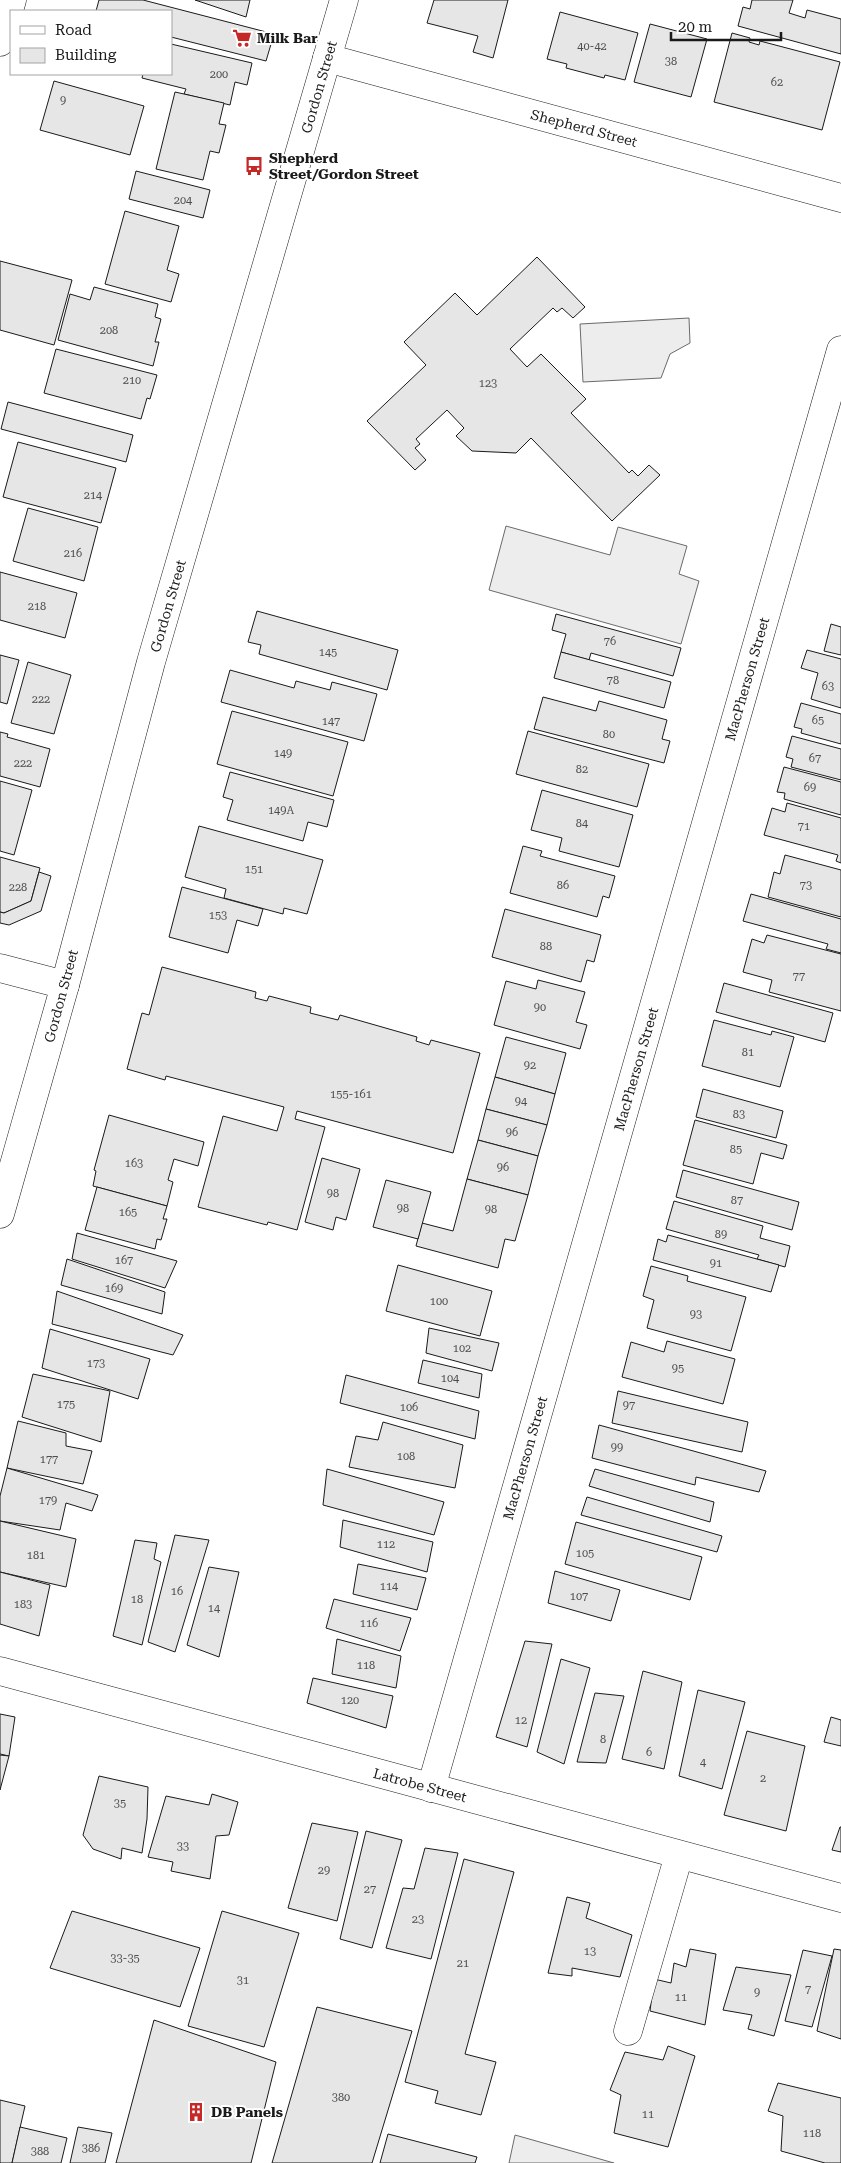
<svg xmlns="http://www.w3.org/2000/svg" width="841" height="2163" viewBox="0 0 841 2163" font-family="'Roboto Serif',serif">
	<style>
		.parking { fill: #ededed; stroke: #6a6a6a }
		.building { fill: #e6e6e6; stroke: #1a1a1a }
		.lines { fill: none; stroke-linecap: round; stroke-linejoin: round }
		.minor-casing { stroke: #1a1a1a; stroke-width: 29 }
		.major-casing { stroke: #1a1a1a; stroke-width: 29 }
		.minor { stroke: #fff; stroke-width: 28 }
		.major { stroke: #fff; stroke-width: 28 }
		.labels { text-anchor: middle; stroke-width: 4; stroke-linejoin: round; paint-order: stroke }
		.number-label { font-size: 11px; fill: #4d4d4d }
		.poi-label { font-size: 14px; font-weight: bold; fill: #1a1a1a; stroke: #fff; text-anchor: start }
		.street-label { font-size: 14px; fill: #1a1a1a; stroke: #fff }
	</style>
	<rect width="100%" height="100%" fill="#fff"/>
	<g class="parking">
		<polygon points="689,318 690,343 670,354 661,378 583,382 580,324"/>
		<polygon points="506,526 610,555 618,527 687,546 679,574 699,581 681,644 489,590"/>
		<polygon points="515,2135 614,2163 509,2163"/>
	</g>
	<g class="building">
		<polygon points="99,0 143,0 274,34 266,61 171,37 171,11 96,11"/>
		<polygon points="195,0 250,0 246,17"/>
		<polygon points="434,0 508,0 493,58 473,52 478,36 427,23"/>
		<polygon points="752,0 793,0 789,13 805,18 807,10 841,19 841,54 738,26 743,7 750,9"/>
		<polygon points="560,12 638,33 625,80 605,75 604,78 566,68 567,64 547,59"/>
		<polygon points="650,24 707,39 691,97 634,82"/>
		<polygon points="732,33 750,38 749,42 759,45 760,41 840,62 822,130 714,102"/>
		<polygon points="171,44 252,63 247,85 235,82 230,105 184,94 186,89 142,78 143,74 171,74"/>
		<polygon points="54,81 144,106 130,155 40,130"/>
		<polygon points="175,92 224,103 219,124 226,125 219,153 210,151 203,180 156,169"/>
		<polygon points="136,171 210,190 203,218 129,199"/>
		<polygon points="125,211 179,226 167,270 179,274 171,302 105,284"/>
		<polygon points="537,257 585,307 573,318 562,308 557,312 553,308 510,349 527,367 541,354 586,399 571,413 629,473 632,470 638,476 649,465 660,475 612,521 531,438 516,453 472,451 456,436 464,428 447,410 416,439 420,444 415,448 426,460 415,470 367,421 426,365 404,342 455,293 477,315"/>
		<polygon points="0,261 72,280 54,345 0,330"/>
		<polygon points="94,287 158,304 155,317 161,319 155,342 159,342 153,366 58,340 70,294 90,300"/>
		<polygon points="56,349 157,375 150,399 147,398 141,419 44,393"/>
		<polygon points="8,402 133,435 126,462 1,429"/>
		<polygon points="18,442 116,468 101,523 3,497"/>
		<polygon points="28,508 98,527 84,581 13,561"/>
		<polygon points="0,572 77,593 65,638 0,620"/>
		<polygon points="257,611 398,650 387,690 259,654 261,645 248,642"/>
		<polygon points="556,614 681,648 673,676 591,653 589,660 561,652 566,634 552,630"/>
		<polygon points="831,624 841,627 841,655 824,651"/>
		<polygon points="807,650 841,659 841,708 811,699 818,673 801,668"/>
		<polygon points="561,652 671,682 664,708 554,678"/>
		<polygon points="0,655 19,660 7,704 0,702"/>
		<polygon points="28,662 71,675 54,734 11,723"/>
		<polygon points="230,670 294,688 296,681 330,690 332,682 377,694 364,741 221,702"/>
		<polygon points="543,697 596,711 599,701 667,720 662,739 670,741 664,763 534,729"/>
		<polygon points="801,703 841,714 841,744 801,733 802,729 794,727"/>
		<polygon points="232,711 348,742 333,796 217,764"/>
		<polygon points="528,731 649,764 637,807 516,774"/>
		<polygon points="0,732 8,734 7,737 50,749 40,787 0,776"/>
		<polygon points="792,736 841,749 841,780 791,767 793,759 786,757"/>
		<polygon points="784,767 841,782 841,815 784,799 785,793 777,792"/>
		<polygon points="230,772 334,800 327,827 308,822 303,841 227,820 233,800 223,797"/>
		<polygon points="0,781 32,790 14,855 0,851"/>
		<polygon points="542,790 633,815 619,867 559,851 562,838 531,830"/>
		<polygon points="787,803 841,818 841,863 836,861 838,855 764,835 772,808 785,812"/>
		<polygon points="199,826 323,860 307,914 284,908 283,914 224,898 226,889 185,877"/>
		<polygon points="523,846 542,851 540,856 615,876 609,898 603,896 597,917 510,893"/>
		<polygon points="785,855 841,870 841,917 768,897 774,872 780,874"/>
		<polygon points="0,857 40,868 31,901 4,913 0,912"/>
		<polygon points="39,872 51,876 41,911 9,925 0,923 0,912 4,913 31,901"/>
		<polygon points="182,887 263,909 258,926 237,920 228,953 169,937"/>
		<polygon points="751,894 841,919 841,953 826,949 828,944 743,921"/>
		<polygon points="505,909 601,935 594,962 587,960 581,982 492,957"/>
		<polygon points="767,935 841,954 841,1011 769,992 772,980 743,972 752,939 764,943"/>
		<polygon points="162,967 256,992 255,998 267,1001 269,996 311,1007 310,1013 338,1020 340,1015 417,1037 416,1041 429,1045 431,1040 480,1053 453,1153 297,1111 295,1119 325,1127 297,1230 268,1222 267,1225 198,1207 223,1116 277,1131 284,1107 166,1076 165,1080 127,1069 142,1013 149,1015"/>
		<polygon points="538,980 585,992 576,1022 587,1025 580,1049 494,1025 506,981 536,989"/>
		<polygon points="724,983 833,1013 825,1042 716,1012"/>
		<polygon points="714,1020 771,1035 772,1031 794,1037 780,1087 702,1066"/>
		<polygon points="506,1037 566,1053 555,1094 495,1077"/>
		<polygon points="495,1077 555,1094 547,1125 486,1109"/>
		<polygon points="703,1089 783,1111 776,1138 696,1117"/>
		<polygon points="486,1109 547,1125 538,1156 478,1140"/>
		<polygon points="109,1115 204,1142 198,1166 174,1159 168,1180 173,1182 167,1206 93,1186 96,1171 94,1170"/>
		<polygon points="695,1120 787,1145 783,1159 761,1153 753,1184 683,1165"/>
		<polygon points="478,1140 538,1156 528,1195 467,1179"/>
		<polygon points="322,1158 360,1169 346,1220 336,1217 333,1230 305,1222"/>
		<polygon points="683,1170 799,1202 792,1230 676,1197"/>
		<polygon points="467,1179 528,1195 515,1241 505,1239 498,1268 416,1246 422,1223 453,1231"/>
		<polygon points="386,1180 431,1192 418,1239 373,1227"/>
		<polygon points="97,1187 167,1206 163,1219 167,1219 161,1240 157,1239 155,1249 85,1230"/>
		<polygon points="674,1201 763,1226 760,1238 790,1246 785,1267 757,1259 759,1255 666,1229"/>
		<polygon points="77,1233 177,1261 165,1288 72,1259"/>
		<polygon points="668,1235 779,1265 771,1292 653,1260 658,1239 666,1242"/>
		<polygon points="67,1259 165,1292 162,1314 61,1285"/>
		<polygon points="398,1265 492,1291 480,1336 386,1311"/>
		<polygon points="651,1266 688,1276 687,1281 746,1297 731,1351 647,1328 654,1300 643,1296"/>
		<polygon points="57,1291 183,1335 173,1355 52,1324"/>
		<polygon points="429,1328 499,1343 492,1371 426,1353"/>
		<polygon points="50,1329 150,1359 138,1399 42,1368"/>
		<polygon points="667,1341 735,1359 723,1404 622,1377 631,1342 664,1352"/>
		<polygon points="423,1360 482,1374 479,1398 418,1383"/>
		<polygon points="33,1374 110,1391 101,1442 22,1417"/>
		<polygon points="346,1375 479,1411 475,1439 340,1403"/>
		<polygon points="618,1391 748,1422 742,1452 612,1423"/>
		<polygon points="18,1421 66,1433 66,1446 92,1451 83,1484 7,1468"/>
		<polygon points="383,1422 463,1445 455,1488 349,1467 356,1436 378,1440"/>
		<polygon points="599,1425 766,1471 759,1492 696,1477 695,1485 592,1458"/>
		<polygon points="7,1468 98,1495 92,1511 66,1503 60,1530 0,1521 0,1496"/>
		<polygon points="327,1469 444,1502 434,1535 323,1505"/>
		<polygon points="595,1469 714,1502 710,1522 589,1486"/>
		<polygon points="587,1497 722,1536 717,1552 581,1515"/>
		<polygon points="343,1520 433,1542 427,1572 340,1547"/>
		<polygon points="0,1521 76,1539 66,1587 0,1572"/>
		<polygon points="576,1522 702,1557 690,1600 565,1564"/>
		<polygon points="175,1535 209,1540 175,1652 148,1642"/>
		<polygon points="135,1540 157,1543 154,1559 161,1562 142,1645 113,1636"/>
		<polygon points="358,1564 426,1578 417,1610 353,1594"/>
		<polygon points="209,1567 239,1572 219,1657 187,1645"/>
		<polygon points="555,1571 620,1590 611,1621 548,1603"/>
		<polygon points="0,1572 50,1585 39,1636 0,1624"/>
		<polygon points="334,1599 411,1618 400,1651 326,1628"/>
		<polygon points="337,1639 401,1656 396,1688 332,1674"/>
		<polygon points="525,1641 552,1644 527,1747 496,1737"/>
		<polygon points="561,1659 590,1668 564,1764 537,1752"/>
		<polygon points="643,1671 682,1682 664,1769 622,1759"/>
		<polygon points="313,1678 393,1696 386,1728 307,1703"/>
		<polygon points="698,1690 745,1702 722,1789 679,1776"/>
		<polygon points="595,1693 624,1696 606,1763 577,1762"/>
		<polygon points="0,1714 15,1717 9,1756 0,1754"/>
		<polygon points="831,1717 841,1720 841,1746 824,1742"/>
		<polygon points="747,1731 805,1746 786,1831 724,1815"/>
		<polygon points="0,1755 9,1756 0,1790"/>
		<polygon points="99,1776 148,1787 147,1819 142,1853 122,1848 121,1859 93,1849 83,1835"/>
		<polygon points="212,1794 238,1802 229,1835 216,1836 210,1879 171,1871 173,1862 148,1857 166,1796 209,1805"/>
		<polygon points="312,1823 358,1832 337,1921 288,1908"/>
		<polygon points="840,1827 841,1827 841,1852 832,1850"/>
		<polygon points="366,1831 402,1840 372,1948 340,1939"/>
		<polygon points="425,1848 458,1853 431,1959 386,1948 403,1888 414,1889"/>
		<polygon points="464,1859 514,1872 465,2054 496,2062 481,2115 435,2103 438,2091 405,2082"/>
		<polygon points="567,1897 590,1903 586,1918 632,1935 620,1977 572,1968 572,1976 548,1973"/>
		<polygon points="72,1911 200,1948 180,2007 50,1968"/>
		<polygon points="222,1911 299,1933 264,2047 188,2026"/>
		<polygon points="690,1949 716,1954 705,2025 650,2011 654,1979 671,1983 674,1963 686,1967"/>
		<polygon points="834,1949 841,1950 841,2039 817,2031"/>
		<polygon points="803,1950 832,1956 812,2027 785,2021"/>
		<polygon points="736,1967 791,1975 774,2036 748,2029 752,2015 723,2010"/>
		<polygon points="317,2007 412,2031 372,2163 272,2163"/>
		<polygon points="154,2020 276,2062 251,2163 116,2163"/>
		<polygon points="668,2046 695,2056 668,2147 614,2133 621,2095 610,2090 625,2052 663,2060"/>
		<polygon points="778,2083 841,2098 841,2163 825,2163 781,2151 783,2116 768,2111"/>
		<polygon points="0,2100 25,2106 12,2163 0,2163"/>
		<polygon points="20,2127 67,2138 61,2163 12,2163"/>
		<polygon points="78,2127 112,2133 105,2163 70,2163"/>
		<polygon points="388,2134 477,2157 475,2163 380,2163"/>
	</g>
	<g class="lines">
		<g class="minor-casing">
			<g id="minor">
				<polyline points="0,42 12,0"/>
				<polyline points="327,58 841,198"/>
				<polyline points="0,968 65,985"/>
				<polyline points="0,1671 841,1898"/>
				<polyline points="431,1788 841,350"/>
				<polyline points="628,2031 679,1855"/>
			</g>
		</g>
		<g class="major-casing">
			<polyline id="major" points="0,1214 65,985 151,662 344,0"/>
		</g>
		<use href="#minor" class="minor"/>
		<use href="#major" class="major"/>
	</g>
	<defs>
		<g id="supermarket-bare" transform="scale(1.5)"><path d="M-6-5.5h2.5l.6 2H6L4.5 2H-2.5L-4.4-4H-6ZM-1.5 3.2a1.3 1.3 0 1 0 .1 0ZM3 3.2a1.3 1.3 0 1 0 .1 0Z" fill="#c62828" stroke="#fff" stroke-width="2.5" paint-order="stroke"/></g>
		<g id="bus-bare" transform="scale(1.5)"><path d="M-5-6H5V4H4V6H2V4H-2V6H-4V4H-5ZM-3.5-4V0h7V-4ZM-3.5 1.2v1.5H-2V1.2ZM2 1.2v1.5H3.5V1.2Z" fill="#c62828" stroke="#fff" stroke-width="2.5" paint-order="stroke"/></g>
		<g id="building-bare" transform="scale(1.5)"><path d="M-4-6H4V6H1V3H-1V6H-4ZM-2.5-4.3h1.7v1.8h-1.7ZM.8-4.3h1.7v1.8H.8ZM-2.5-1h1.7V.8h-1.7ZM.8-1h1.7V.8H.8Z" fill="#c62828" stroke="#fff" stroke-width="2.5" paint-order="stroke"/></g>
	</defs>
	<g fill-rule="evenodd">
		<use href="#supermarket-bare" x="242" y="38"/>
		<use href="#bus-bare" x="254" y="166"/>
		<use href="#building-bare" x="196" y="2112"/>
	</g>
	<g class="labels">
		<g class="number-label">
			<text x="592" y="50">40-42</text>
			<text x="671" y="65">38</text>
			<text x="219" y="78">200</text>
			<text x="777" y="86">62</text>
			<text x="63" y="104">9</text>
			<text x="183" y="204">204</text>
			<text x="109" y="334">208</text>
			<text x="132" y="384">210</text>
			<text x="488" y="387">123</text>
			<text x="93" y="499">214</text>
			<text x="73" y="557">216</text>
			<text x="37" y="610">218</text>
			<text x="610" y="645">76</text>
			<text x="328" y="656">145</text>
			<text x="613" y="684">78</text>
			<text x="828" y="690">63</text>
			<text x="41" y="703">222</text>
			<text x="818" y="724">65</text>
			<text x="331" y="725">147</text>
			<text x="609" y="738">80</text>
			<text x="283" y="757">149</text>
			<text x="815" y="762">67</text>
			<text x="23" y="767">222</text>
			<text x="582" y="773">82</text>
			<text x="810" y="791">69</text>
			<text x="281" y="814">149A</text>
			<text x="582" y="827">84</text>
			<text x="804" y="830">71</text>
			<text x="254" y="873">151</text>
			<text x="563" y="889">86</text>
			<text x="806" y="889">73</text>
			<text x="18" y="891">228</text>
			<text x="218" y="919">153</text>
			<text x="546" y="950">88</text>
			<text x="799" y="980">77</text>
			<text x="540" y="1011">90</text>
			<text x="748" y="1056">81</text>
			<text x="530" y="1069">92</text>
			<text x="351" y="1098">155-161</text>
			<text x="521" y="1105">94</text>
			<text x="739" y="1118">83</text>
			<text x="512" y="1136">96</text>
			<text x="736" y="1153">85</text>
			<text x="134" y="1167">163</text>
			<text x="503" y="1171">96</text>
			<text x="333" y="1197">98</text>
			<text x="737" y="1204">87</text>
			<text x="403" y="1212">98</text>
			<text x="491" y="1213">98</text>
			<text x="128" y="1216">165</text>
			<text x="721" y="1238">89</text>
			<text x="124" y="1264">167</text>
			<text x="716" y="1267">91</text>
			<text x="114" y="1292">169</text>
			<text x="439" y="1305">100</text>
			<text x="696" y="1318">93</text>
			<text x="462" y="1352">102</text>
			<text x="96" y="1367">173</text>
			<text x="678" y="1372">95</text>
			<text x="450" y="1382">104</text>
			<text x="66" y="1408">175</text>
			<text x="629" y="1409">97</text>
			<text x="409" y="1411">106</text>
			<text x="617" y="1451">99</text>
			<text x="406" y="1460">108</text>
			<text x="49" y="1463">177</text>
			<text x="48" y="1504">179</text>
			<text x="386" y="1548">112</text>
			<text x="585" y="1557">105</text>
			<text x="36" y="1559">181</text>
			<text x="389" y="1590">114</text>
			<text x="177" y="1595">16</text>
			<text x="579" y="1600">107</text>
			<text x="137" y="1603">18</text>
			<text x="23" y="1608">183</text>
			<text x="214" y="1612">14</text>
			<text x="369" y="1627">116</text>
			<text x="366" y="1669">118</text>
			<text x="350" y="1704">120</text>
			<text x="521" y="1724">12</text>
			<text x="603" y="1743">8</text>
			<text x="649" y="1756">6</text>
			<text x="703" y="1766">4</text>
			<text x="763" y="1782">2</text>
			<text x="120" y="1807">35</text>
			<text x="183" y="1850">33</text>
			<text x="324" y="1874">29</text>
			<text x="370" y="1893">27</text>
			<text x="418" y="1923">23</text>
			<text x="590" y="1955">13</text>
			<text x="125" y="1962">33-35</text>
			<text x="463" y="1967">21</text>
			<text x="243" y="1984">31</text>
			<text x="808" y="1993">7</text>
			<text x="757" y="1996">9</text>
			<text x="681" y="2001">11</text>
			<text x="341" y="2101">380</text>
			<text x="648" y="2118">11</text>
			<text x="812" y="2137">118</text>
			<text x="91" y="2152">386</text>
			<text x="40" y="2155">388</text>
		</g>
		<g class="poi-label">
			<text x="257" y="43">Milk Bar</text>
			<text x="269" y="163">Shepherd<tspan x="269" dy="16">Street/Gordon Street</tspan></text>
			<text x="211" y="2117">DB Panels</text>
		</g>
		<g class="street-label">
			<text transform="translate(319 87) rotate(-74)" y="5">Gordon Street</text>
			<text transform="translate(584 128) rotate(15)" y="5">Shepherd Street</text>
			<text transform="translate(168 606) rotate(-74)" y="5">Gordon Street</text>
			<text transform="translate(747 679) rotate(-74)" y="5">MacPherson Street</text>
			<text transform="translate(61 996) rotate(-75)" y="5">Gordon Street</text>
			<text transform="translate(636 1069) rotate(-74)" y="5">MacPherson Street</text>
			<text transform="translate(525 1458) rotate(-74)" y="5">MacPherson Street</text>
			<text transform="translate(420 1785) rotate(15)" y="5">Latrobe Street</text>
		</g>
	</g>
	<rect x="10" y="10" width="162" height="65" fill="#ffffff" stroke="#a3a3a3"/>
	<rect x="20" y="26" width="25" height="8" fill="#ffffff" stroke="#a3a3a3"/>
	<text x="55" y="35" font-size="15" fill="#1a1a1a">Road</text>
	<rect x="20" y="48" width="25" height="15" fill="#e6e6e6" stroke="#a3a3a3"/>
	<text x="55" y="60" font-size="15" fill="#1a1a1a">Building</text>
	<path d="M671 32v8h110v-8" fill="none" stroke="#1a1a1a" stroke-width="2.5"/>
	<text x="678" y="32" font-size="15" fill="#1a1a1a" stroke="#ffffff" stroke-width="4" paint-order="stroke">20 m</text>
</svg>
